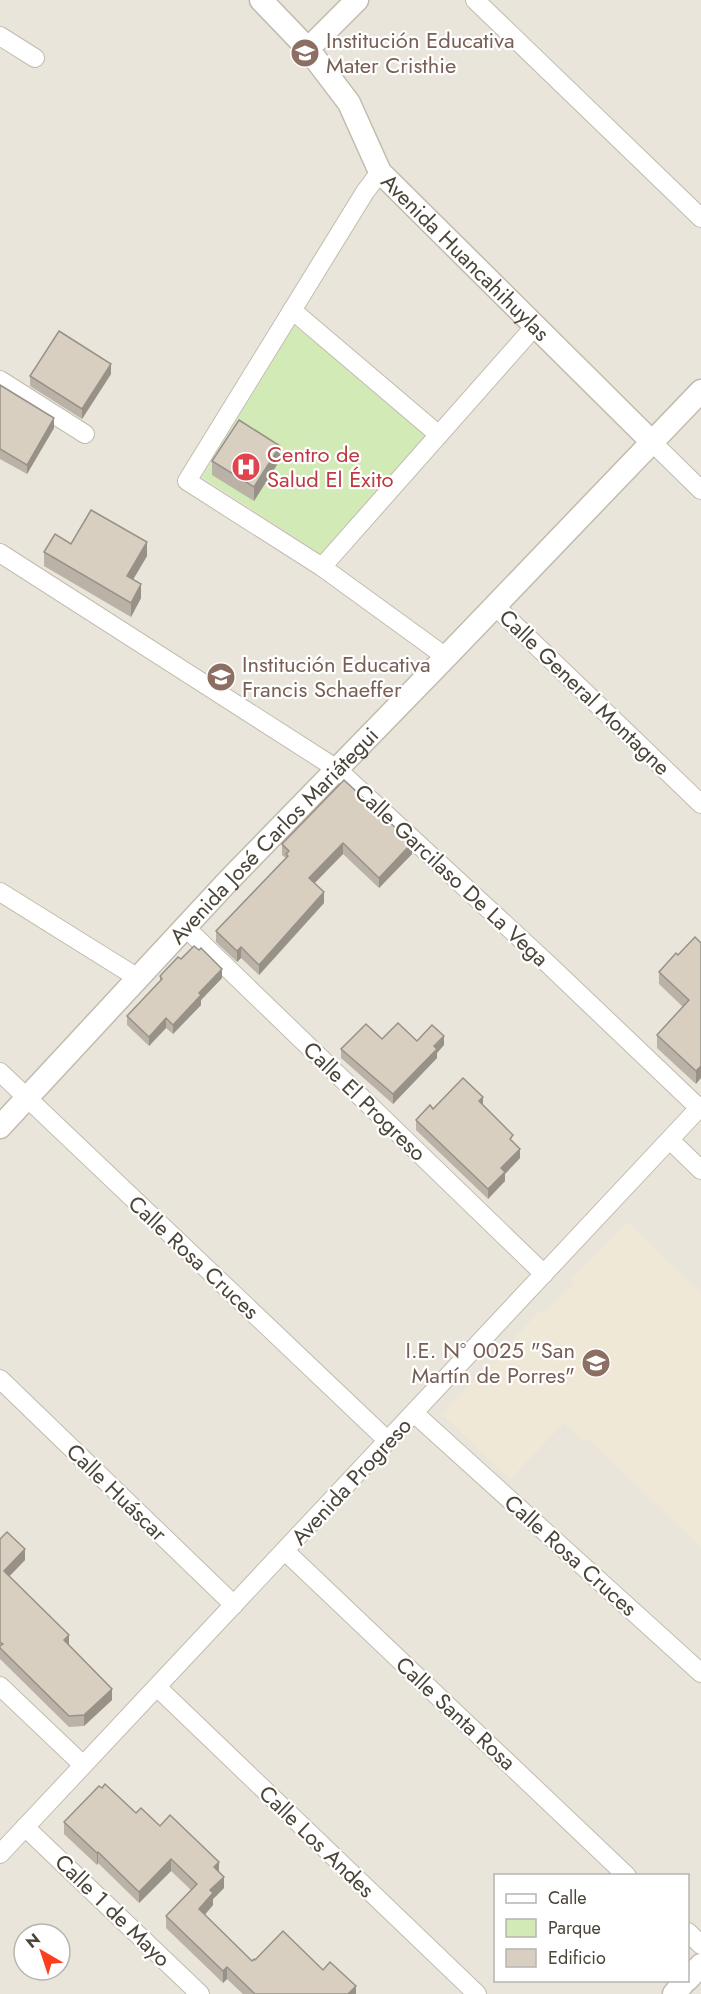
<svg xmlns="http://www.w3.org/2000/svg" width="701" height="1994" viewBox="0 0 701 1994" font-family="Jost,sans-serif">
	<style>
		.residential { fill: #eae5da; fill-rule: evenodd }
		.education { fill: #efe8d6 }
		.park { fill: #d2eab5 }
		.lines { fill: none; stroke-linecap: round; stroke-linejoin: round }
		.minor-casing { stroke: #c2bbae; stroke-width: 20 }
		.tertiary-casing { stroke: #c2bbae; stroke-width: 25 }
		.minor { stroke: #fff; stroke-width: 18 }
		.tertiary { stroke: #fff; stroke-width: 22 }
		.wall { fill: #bab2a6 }
		.shaded-wall { fill: #979187 }
		.building { fill: #d8cfc1; stroke: #979187; stroke-width: 1.5 }
		.labels { text-anchor: middle; stroke-width: 4.5; stroke-linejoin: round; paint-order: stroke }
		.education-label { font-size: 22px; fill: #785e54; stroke: #fff; text-anchor: start }
		.street-label { font-size: 22px; fill: #4b4439; stroke: #fff }
		.health-label { font-size: 22px; fill: #be3a42; stroke: #fff; text-anchor: start }
	</style>
	<rect width="100%" height="100%" fill="#f6f3ec"/>
	<path class="residential" d="M 0,0 L 701,0 L 701,1994 L 0,1994 ZM 496,1876 L 688,1876 L 688,1980 L 496,1980 ZM 24,1934 L 60,1934 L 60,1970 L 24,1970 Z"/>
	<polygon class="education" points="627,1222 701,1293 701,1547 587,1438 583,1442 564,1423 510,1479 442,1414 541,1310 545,1312 574,1283 571,1280"/>
	<polygon class="park" points="294,326 353,372 428,437 323,556 202,477"/>
	<g class="lines">
		<g class="minor-casing">
			<g id="minor">
				<polyline points="475,0 701,218"/>
				<polyline points="0,36 35,58"/>
				<polyline points="380,172 365,192 187,481 322,567 446,657"/>
				<polyline points="292,310 439,435"/>
				<polyline points="0,380 85,434"/>
				<polyline points="652,442 701,490"/>
				<polyline points="0,553 337,769 548,964 699,1108"/>
				<polyline points="322,567 535,326"/>
				<polyline points="495,606 701,804"/>
				<polyline points="0,892 138,978"/>
				<polyline points="185,927 544,1274"/>
				<polyline points="0,1072 388,1441"/>
				<polyline points="670,1140 701,1170"/>
				<polyline points="0,1379 234,1605"/>
				<polyline points="414,1413 701,1673"/>
				<polyline points="285,1551 627,1876"/>
				<polyline points="0,1686 83,1765"/>
				<polyline points="157,1687 477,1994"/>
				<polyline points="25,1827 200,1994"/>
				<polyline points="0,1854 701,1106"/>
				<polyline points="688,1932 701,1945"/>
			</g>
		</g>
		<g class="tertiary-casing">
			<g id="tertiary">
				<path id="s1" d="M 261,0 L 308,49 L 349,103 L 380,172 L 652,442"/>
				<polyline points="308,49 357,0"/>
				<path id="s2" d="M 0,1127 L 228,881 L 446,657 L 701,391"/>
				<polyline points="688,1979 701,1965"/>
				<polyline points="674,1994 686,1980"/>
			</g>
		</g>
		<use href="#minor" class="minor"/>
		<use href="#tertiary" class="tertiary"/>
	</g>
	<g class="wall">
		<polygon points="111,374 82,419 30,386 30,376"/>
		<polygon points="0,385 54,428 27,474 0,459"/>
		<polygon points="280,460 254,501 212,475 212,461"/>
		<polygon points="71,544 147,556 133,579 141,598 131,617 44,566 44,552"/>
		<polygon points="344,780 412,854 379,888 343,854 314,883 324,903 259,975 241,958 237,962 216,942 216,931 286,858 282,855 282,844"/>
		<polygon points="701,943 696,1084 657,1048 657,1035 683,1007 659,984 659,972"/>
		<polygon points="181,959 222,978 201,1000 201,1005 173,1034 166,1028 149,1046 127,1025 127,1016 160,981 160,976"/>
		<polygon points="382,1039 417,1041 444,1045 437,1053 437,1058 393,1104 341,1058 341,1049"/>
		<polygon points="483,1105 513,1142 520,1158 505,1174 505,1181 488,1199 416,1130 416,1120 433,1109"/>
		<polygon points="0,1539 25,1560 9,1576 69,1646 112,1700 84,1726 69,1727 0,1659"/>
		<polygon points="136,1813 160,1826 219,1871 224,1888 213,1899 213,1905 205,1915 252,1961 323,1970 356,1994 243,1994 227,1979 223,1983 166,1928 166,1916 191,1890 171,1871 139,1903 98,1863 97,1865 64,1834 64,1822"/>
	</g>
	<g class="shaded-wall">
		<polygon points="111,364 111,374 82,419 82,409"/>
		<polygon points="54,418 54,428 27,474 27,465"/>
		<polygon points="280,446 280,460 254,501 254,487"/>
		<polygon points="147,542 147,556 127,590 127,576"/>
		<polygon points="141,584 141,598 131,617 131,603"/>
		<polygon points="343,843 343,854 309,889 309,878"/>
		<polygon points="412,843 412,854 379,888 379,878"/>
		<polygon points="324,892 324,903 259,975 259,965"/>
		<polygon points="241,947 241,958 237,962 237,951"/>
		<polygon points="222,969 222,978 201,1000 201,1005 173,1034 173,1025 199,993"/>
		<polygon points="166,1018 166,1028 149,1046 149,1037"/>
		<polygon points="444,1036 444,1045 437,1053 437,1058 393,1104 393,1094"/>
		<polygon points="701,1066 701,1078 696,1084 696,1071"/>
		<polygon points="483,1097 483,1106 479,1101"/>
		<polygon points="520,1149 520,1158 505,1174 505,1181 488,1199 488,1189 501,1168"/>
		<polygon points="25,1549 25,1560 4,1582 4,1571"/>
		<polygon points="69,1635 69,1646 64,1640"/>
		<polygon points="112,1689 112,1700 84,1726 84,1715"/>
		<polygon points="98,1852 98,1863 97,1865 97,1853"/>
		<polygon points="171,1859 171,1871 139,1903 139,1892"/>
		<polygon points="219,1862 219,1874 214,1867"/>
		<polygon points="224,1877 224,1888 213,1899 213,1905 199,1921 199,1909 210,1890"/>
		<polygon points="227,1967 227,1979 223,1983 223,1971"/>
		<polygon points="356,1986 356,1994 348,1994"/>
	</g>
	<g class="building">
		<polygon points="59,331 111,364 82,409 30,376"/>
		<polygon points="0,385 54,418 27,465 0,449"/>
		<polygon points="239,420 280,446 254,487 212,461"/>
		<polygon points="91,510 147,542 127,576 141,584 131,603 44,552 55,534 71,544"/>
		<polygon points="344,780 412,843 379,878 343,843 309,878 324,892 259,965 241,947 237,951 216,931 288,856 286,854 289,851 282,844"/>
		<polygon points="695,937 701,943 701,1066 696,1071 657,1035 689,1000 659,972 676,953 678,955"/>
		<polygon points="194,946 199,950 201,948 222,969 199,993 201,995 173,1025 166,1018 149,1037 127,1016 162,979 160,976 178,957 181,959"/>
		<polygon points="398,1023 417,1041 432,1025 444,1036 434,1046 437,1049 393,1094 341,1049 366,1024 382,1039"/>
		<polygon points="463,1078 483,1097 479,1101 513,1135 510,1139 520,1149 501,1168 505,1172 488,1189 416,1120 430,1105 433,1109"/>
		<polygon points="7,1532 25,1549 4,1571 69,1635 64,1640 112,1689 84,1715 69,1716 0,1648 0,1646 3,1644 0,1642 0,1539"/>
		<polygon points="105,1784 136,1813 141,1808 160,1826 170,1815 219,1862 214,1867 224,1877 210,1890 213,1893 199,1909 252,1961 254,1959 255,1960 283,1931 323,1970 330,1962 356,1986 348,1994 255,1994 227,1967 223,1971 166,1916 197,1884 171,1859 139,1892 98,1852 97,1853 64,1822 99,1786 102,1788"/>
	</g>
	<defs>
		<g id="school-disc" transform="scale(1.5)"><circle r="9.5" fill="#8d6e63" stroke="#fff"/><path d="M0-5L7-2L0 1L-7-2ZM-4 1L0 2.5L4 1V4Q0 6-4 4Z" fill="#fff"/></g>
		<g id="hospital-disc" transform="scale(1.5)"><circle r="9.5" fill="#e0444e" stroke="#fff"/><path d="M-5-5h3v3.5h4V-5h3V5h-3V1.5h-4V5h-3Z" fill="#fff"/></g>
	</defs>
	<g fill-rule="evenodd">
		<use href="#school-disc" x="305" y="53"/>
		<use href="#hospital-disc" x="246" y="467"/>
		<use href="#school-disc" x="221" y="677"/>
		<use href="#school-disc" x="596" y="1363"/>
	</g>
	<g class="labels">
		<g class="education-label">
			<text x="326" y="48">Institución Educativa<tspan x="326" dy="25">Mater Cristhie</tspan></text>
			<text x="242" y="672">Institución Educativa<tspan x="242" dy="25">Francis Schaeffer</tspan></text>
			<text x="575" y="1358" text-anchor="end">I.E. N° 0025 "San<tspan x="575" dy="25">Martín de Porres"</tspan></text>
		</g>
		<g class="street-label">
			<text dy="8" stroke="none"><textPath href="#s1" startOffset="332">Avenida Huancahihuylas</textPath></text>
			<text transform="translate(585 692) rotate(44)" y="8">Calle General Montagne</text>
			<text dy="8" stroke="none"><textPath href="#s2" startOffset="400">Avenida José Carlos Mariátegui</textPath></text>
			<text transform="translate(452 875) rotate(43)" y="8">Calle Garcilaso De La Vega</text>
			<text transform="translate(365 1101) rotate(44)" y="8">Calle El Progreso</text>
			<text transform="translate(194 1257) rotate(43)" y="8">Calle Rosa Cruces</text>
			<text transform="translate(351 1481) rotate(-47)" y="8">Avenida Progreso</text>
			<text transform="translate(117 1492) rotate(44)" y="8">Calle Huáscar</text>
			<text transform="translate(571 1555) rotate(42)" y="8">Calle Rosa Cruces</text>
			<text transform="translate(456 1713) rotate(43)" y="8">Calle Santa Rosa</text>
			<text transform="translate(317 1841) rotate(44)" y="8">Calle Los Andes</text>
			<text transform="translate(113 1910) rotate(44)" y="8">Calle 1 de Mayo</text>
		</g>
		<g class="health-label">
			<text x="267" y="462">Centro de<tspan x="267" dy="25">Salud El Éxito</tspan></text>
		</g>
	</g>
	<rect x="494" y="1874" width="195" height="108" fill="#ffffff" stroke="#b7b4b0" stroke-width="1.5"/>
	<rect x="506" y="1894" width="30" height="9" fill="#ffffff" stroke="#b7b4b0" stroke-width="1.5"/>
	<text x="548" y="1904" font-size="18" fill="#4b4439">Calle</text>
	<rect x="506" y="1919" width="30" height="18" fill="#d2eab5" stroke="#b7b4b0" stroke-width="1.5"/>
	<text x="548" y="1934" font-size="18" fill="#4b4439">Parque</text>
	<rect x="506" y="1949" width="30" height="18" fill="#d8cfc1" stroke="#b7b4b0" stroke-width="1.5"/>
	<text x="548" y="1964" font-size="18" fill="#4b4439">Edificio</text>
	<g transform="translate(42 1952) rotate(321)"><circle r="28" fill="#ffffff" stroke="#b7b4b0" stroke-width="1.5"/>
	<path d="M0-4.5L10 22L0 15L-10 22Z" fill="#fc3f1d"/>
	<text y="-9" font-size="16" font-weight="bold" text-anchor="middle" fill="#4b4439">N</text>
	</g>
</svg>
